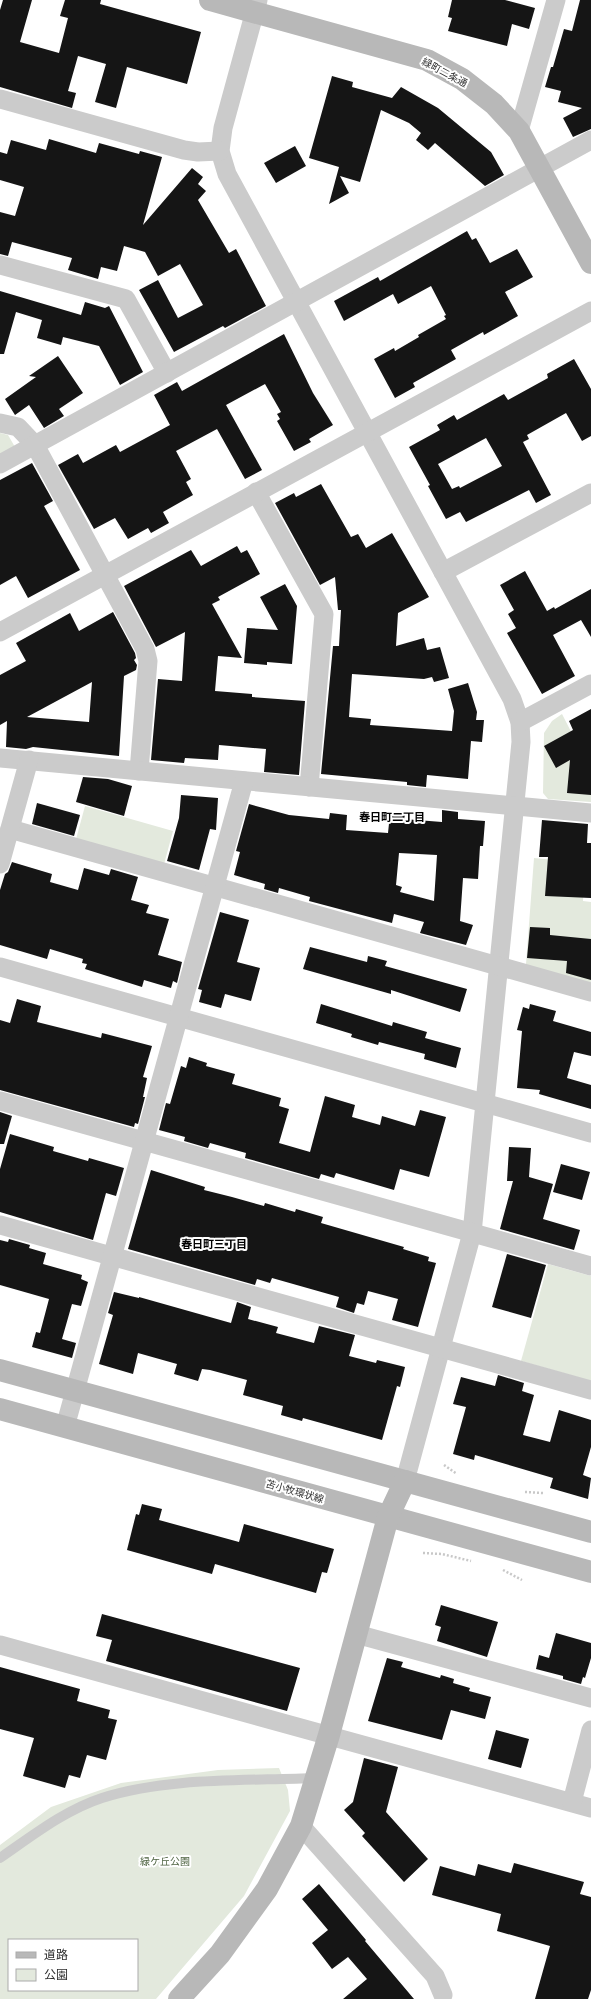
<svg xmlns="http://www.w3.org/2000/svg" width="591" height="1999" viewBox="0 0 591 1999" font-family="Barlow,'Noto Sans JP',sans-serif">
	<style>
		.green { fill: #e3e9dd; fill-rule: evenodd }
		.building { fill: #151515; fill-rule: evenodd }
		.lines { fill: none; stroke-linecap: round; stroke-linejoin: round }
		.path { stroke: #c8c8c8; stroke-width: 2.5; stroke-dasharray: 2 2; stroke-linecap: butt }
		.lane { stroke: #cbcbcb; stroke-width: 10 }
		.street { stroke: #cbcbcb; stroke-width: 19 }
		.secondary { stroke: #b8b8b8; stroke-width: 22 }
		.labels { text-anchor: middle; stroke-width: 4; stroke-linejoin: round; paint-order: stroke }
		.street-label { font-size: 10px; fill: #2e2e2e; stroke: #fff }
		.park-label { font-size: 10px; fill: #4e6341; stroke: #fff }
		.neighbourhood-label { font-size: 11px; font-weight: bold; fill: #000; stroke: #fff }
	</style>
	<rect width="100%" height="100%" fill="#fff"/>
	<g class="green">
		<polygon points="0,433 8,435 15,447 0,455"/>
		<polygon points="562,714 582,753 591,749 591,802 548,799 543,793 544,733 552,721"/>
		<polygon points="85,806 173,831 163,868 75,843"/>
		<polygon points="534,858 585,863 583,901 591,902 591,985 531,969 526,964"/>
		<polygon points="548,1264 591,1276 591,1381 521,1361"/>
		<path d="M 279,1768 L 288,1790 L 290,1811 L 244,1896 L 156,1999 L 0,1999 L 0,1845 L 51,1807 L 121,1783 L 218,1770 ZM 9,1940 L 137,1940 L 137,1990 L 9,1990 Z"/>
	</g>
	<g class="building">
		<polygon points="3,0 32,0 20,42 59,53 68,18 60,16 65,0 101,0 100,4 201,32 187,84 127,67 116,108 95,102 106,64 78,56 68,91 76,93 72,108 0,87 0,10"/>
		<polygon points="452,0 505,0 535,8 529,29 512,24 507,46 448,31 452,18 448,17"/>
		<polygon points="580,0 591,0 591,129 573,137 563,118 582,108 558,102 561,91 545,87 551,67 553,67 564,29 572,31"/>
		<polygon points="332,76 353,82 352,87 392,98 401,87 438,108 491,152 504,175 485,186 435,143 428,150 416,140 421,133 409,123 381,110 360,182 340,176 349,193 329,204 339,167 309,158"/>
		<polygon points="49,139 96,153 99,143 139,154 140,151 162,157 143,225 192,168 203,177 198,184 206,191 198,200 229,253 236,249 266,306 225,328 223,326 174,352 139,290 158,280 178,318 203,305 180,264 158,276 145,252 124,246 117,271 101,267 98,279 68,270 72,258 12,242 8,256 0,254 0,212 15,216 24,187 0,180 0,152 7,154 11,140 46,150"/>
		<polygon points="295,146 306,166 276,183 264,163"/>
		<polygon points="467,231 472,240 476,238 490,263 517,249 533,277 505,292 518,316 484,335 483,332 451,350 456,359 413,383 415,387 395,398 374,359 394,348 395,351 419,337 418,335 446,319 444,316 446,315 431,286 398,304 393,294 344,321 334,301 378,277 380,281"/>
		<polygon points="0,291 81,315 85,302 105,308 109,306 143,372 120,385 99,346 63,337 61,345 37,338 42,320 16,312 4,354 0,354"/>
		<polygon points="284,334 313,393 333,425 309,439 311,442 294,451 277,421 280,419 277,414 281,412 265,384 226,405 262,470 245,479 217,429 176,451 191,479 186,482 193,495 163,512 169,523 151,533 148,528 128,539 115,518 94,529 58,465 78,454 83,463 116,445 120,452 170,425 154,395 177,382 182,391"/>
		<polygon points="58,356 83,393 59,409 64,416 44,428 29,405 15,415 5,399 36,377 29,376"/>
		<path d="M 574,359 L 591,389 L 591,436 L 582,441 L 566,413 L 527,435 L 529,439 L 523,442 L 551,495 L 536,503 L 529,490 L 466,522 L 460,512 L 446,519 L 428,486 L 430,485 L 409,447 L 440,430 L 437,425 L 454,415 L 457,420 L 504,394 L 508,400 L 548,378 L 547,374 ZM 486,438 L 502,466 L 460,488 L 459,486 L 452,489 L 438,464 Z"/>
		<polygon points="32,463 53,501 44,506 80,570 28,598 16,576 0,585 0,480"/>
		<polygon points="321,484 351,537 358,534 366,548 392,533 429,597 398,613 396,646 424,638 427,650 440,647 449,678 434,682 432,677 424,679 352,674 349,717 371,719 370,725 452,731 454,711 448,689 468,683 477,712 476,720 484,720 482,742 471,741 468,779 427,775 426,787 407,785 407,782 321,774 333,646 339,646 341,610 338,610 335,577 320,585 275,503 294,493 296,497"/>
		<polygon points="237,546 241,553 247,550 260,574 218,597 220,600 212,604 242,658 218,656 215,691 252,694 252,697 305,701 299,775 264,772 266,749 219,745 218,760 185,758 184,763 151,760 158,679 182,681 185,632 156,647 124,586 191,550 201,566"/>
		<polygon points="525,571 547,611 554,607 555,609 591,589 591,637 581,620 553,635 575,676 542,694 507,633 516,628 508,614 514,610 500,585"/>
		<polygon points="285,584 297,606 292,664 267,662 267,665 244,663 247,628 278,630 260,597"/>
		<path d="M 113,612 L 135,653 L 136,658 L 134,660 L 137,665 L 136,670 L 124,676 L 119,756 L 33,747 L 26,749 L 6,747 L 7,721 L 0,725 L 0,675 L 26,661 L 16,643 L 70,613 L 79,631 ZM 92,682 L 89,722 L 27,717 Z"/>
		<polygon points="591,709 591,795 567,793 570,760 556,768 544,746 573,730 569,721"/>
		<polygon points="83,777 108,779 132,786 124,816 76,802"/>
		<polygon points="181,795 218,798 216,830 210,829 199,870 167,861 179,818"/>
		<polygon points="37,803 80,815 74,836 32,824"/>
		<path d="M 249,804 L 289,815 L 329,819 L 330,813 L 347,815 L 346,830 L 388,833 L 390,814 L 405,815 L 404,819 L 442,822 L 442,810 L 458,812 L 458,819 L 485,821 L 483,846 L 480,846 L 478,879 L 463,878 L 460,921 L 473,925 L 466,945 L 420,933 L 424,922 L 394,914 L 392,923 L 309,901 L 310,897 L 279,888 L 278,893 L 264,889 L 265,884 L 234,875 L 240,852 L 236,851 ZM 399,853 L 437,855 L 434,901 L 400,892 L 402,887 L 396,885 Z"/>
		<polygon points="542,820 588,824 587,843 591,843 591,898 545,896 548,857 539,857"/>
		<polygon points="12,862 52,874 50,882 78,890 84,868 109,875 111,869 138,877 131,900 149,905 146,913 169,919 158,955 182,962 177,983 173,981 171,988 144,980 142,987 85,969 87,964 82,963 83,959 50,949 47,959 0,945 0,890 5,874 8,872"/>
		<polygon points="220,912 249,920 237,962 260,968 251,1001 225,994 221,1008 199,1002 202,990 198,989"/>
		<polygon points="530,927 550,928 550,935 591,939 591,980 566,973 567,961 527,958"/>
		<polygon points="310,947 367,962 368,956 387,961 385,966 467,989 460,1012 391,990 391,994 303,969"/>
		<polygon points="17,999 41,1006 37,1022 101,1038 102,1033 152,1046 143,1077 147,1078 143,1097 145,1097 138,1124 135,1123 134,1127 0,1090 0,1020 10,1023"/>
		<polygon points="321,1004 392,1026 393,1022 427,1032 425,1038 461,1048 456,1068 424,1059 425,1054 379,1042 378,1045 351,1037 352,1034 316,1023"/>
		<polygon points="530,1004 556,1011 553,1021 591,1032 591,1056 574,1052 567,1078 591,1085 591,1109 539,1094 540,1090 517,1088 522,1031 517,1030 523,1007 529,1009"/>
		<polygon points="189,1057 207,1063 206,1066 235,1074 232,1084 281,1098 279,1106 289,1109 279,1143 310,1152 325,1096 355,1105 352,1117 380,1125 382,1116 415,1126 420,1110 446,1117 429,1177 400,1169 394,1190 336,1173 334,1178 321,1174 319,1179 245,1158 246,1153 210,1143 208,1148 184,1141 185,1137 159,1130 166,1103 170,1104 181,1066 186,1068"/>
		<polygon points="0,1112 12,1116 4,1144 0,1144"/>
		<polygon points="10,1134 54,1147 53,1151 88,1161 89,1158 124,1168 116,1196 106,1193 93,1240 0,1212 0,1169"/>
		<polygon points="509,1147 531,1148 529,1177 553,1184 543,1219 580,1230 574,1250 500,1229 513,1181 507,1181"/>
		<polygon points="561,1164 590,1172 582,1200 553,1192"/>
		<polygon points="151,1170 205,1187 204,1190 232,1197 264,1206 265,1203 295,1212 296,1209 323,1217 321,1223 404,1247 403,1249 429,1257 428,1261 436,1263 418,1327 392,1320 398,1299 368,1291 364,1305 357,1303 354,1313 336,1307 339,1297 272,1278 270,1283 257,1279 255,1285 128,1249"/>
		<polygon points="9,1239 30,1245 29,1248 46,1253 43,1264 82,1275 81,1279 88,1282 81,1306 72,1304 62,1339 76,1343 72,1358 32,1347 36,1332 40,1333 49,1299 0,1285 0,1240 8,1242"/>
		<polygon points="507,1254 546,1265 531,1318 492,1307"/>
		<polygon points="114,1292 139,1298 139,1297 231,1323 237,1302 251,1307 248,1319 278,1327 276,1333 314,1343 319,1326 355,1335 349,1356 376,1363 377,1360 405,1367 400,1387 397,1386 382,1440 303,1418 302,1421 281,1415 283,1406 243,1395 247,1380 210,1370 202,1369 198,1381 174,1374 177,1364 138,1353 133,1374 99,1364 113,1315 108,1313"/>
		<polygon points="498,1375 524,1383 522,1391 534,1395 523,1435 550,1442 559,1410 591,1420 591,1447 583,1475 591,1478 588,1499 550,1488 553,1478 475,1455 474,1460 453,1454 466,1407 453,1404 461,1377 495,1386"/>
		<polygon points="142,1504 162,1509 159,1520 239,1542 244,1524 334,1549 327,1573 322,1572 316,1593 215,1564 212,1574 127,1550 136,1514 139,1515"/>
		<polygon points="441,1605 498,1622 487,1657 437,1641 441,1627 435,1625"/>
		<polygon points="102,1614 300,1668 287,1711 106,1661 112,1640 96,1636"/>
		<polygon points="556,1633 591,1643 591,1658 585,1678 583,1677 581,1684 563,1679 563,1676 536,1669 539,1655 549,1658"/>
		<polygon points="387,1658 403,1662 401,1667 440,1678 441,1675 454,1679 453,1683 470,1688 469,1691 491,1697 485,1719 451,1710 442,1740 368,1721"/>
		<polygon points="0,1667 80,1689 77,1701 110,1710 108,1718 117,1720 106,1760 87,1755 80,1778 69,1775 65,1788 23,1776 34,1738 0,1729"/>
		<polygon points="496,1730 529,1739 521,1768 488,1759"/>
		<polygon points="364,1758 398,1767 386,1812 428,1859 404,1882 362,1836 365,1833 344,1810 353,1802"/>
		<polygon points="514,1863 584,1882 580,1894 591,1897 591,1990 588,1999 535,1999 550,1946 497,1931 501,1914 432,1895 440,1866 475,1876 478,1864 511,1873"/>
		<polygon points="319,1884 366,1940 365,1941 414,1999 343,1999 367,1979 348,1957 332,1969 312,1943 328,1930 302,1899"/>
	</g>
	<g class="lines">
		<g class="path">
			<polyline points="444,1465 457,1474"/>
			<polyline points="525,1492 543,1493"/>
			<polyline points="423,1553 442,1554 471,1561"/>
			<polyline points="503,1570 522,1580"/>
		</g>
		<path class="lane" d="M 0,1858 C 32,1836 65,1810 102,1798 C 167,1777 247,1781 315,1778"/>
		<g class="street">
			<polyline points="258,0 223,128 220,151 227,174 512,699 520,722 521,742 472,1233 405,1481"/>
			<polyline points="0,99 184,150 198,152 220,151"/>
			<polyline points="519,131 556,0"/>
			<polyline points="0,265 126,299 167,373"/>
			<polyline points="0,423 18,427 35,445 145,649 148,661 139,771"/>
			<polyline points="0,464 591,140"/>
			<polyline points="256,492 324,614 309,787"/>
			<polyline points="443,572 591,493"/>
			<polyline points="0,632 591,311"/>
			<polyline points="520,722 591,684"/>
			<polyline points="0,758 591,813"/>
			<polyline points="10,829 591,992"/>
			<polyline points="0,864 29,760"/>
			<polyline points="0,967 591,1133"/>
			<polyline points="0,1101 591,1266"/>
			<polyline points="0,1225 591,1390"/>
			<polyline points="65,1427 244,781"/>
			<polyline points="356,1634 591,1698"/>
			<polyline points="0,1645 591,1808"/>
			<polyline points="572,1802 591,1730"/>
			<polyline points="301,1826 435,1976 443,1995"/>
		</g>
		<g class="secondary">
			<polyline points="210,0 427,60 462,79 494,104 519,131 591,263"/>
			<polyline points="0,1370 591,1532"/>
			<polyline points="0,1409 591,1572"/>
			<polyline points="179,1999 220,1954 267,1889 301,1826 329,1735 388,1517 405,1481"/>
		</g>
	</g>
	<g class="labels">
		<g class="street-label">
			<text transform="translate(445 72) rotate(28)" y="4">緑町二条通</text>
			<text transform="translate(295 1491) rotate(16)" y="4">苫小牧環状線</text>
		</g>
		<g class="park-label">
			<text x="165" y="1865">緑ケ丘公園</text>
		</g>
		<g class="neighbourhood-label">
			<text x="392" y="821">春日町二丁目</text>
			<text x="214" y="1248">春日町三丁目</text>
		</g>
	</g>
	<rect x="8" y="1939" width="130" height="52" fill="#ffffff" stroke="#ababab"/>
	<rect x="16" y="1952" width="20" height="6" fill="#b8b8b8" stroke="#ababab"/>
	<text x="44" y="1959" font-size="12" fill="#2e2e2e">道路</text>
	<rect x="16" y="1969" width="20" height="12" fill="#e3e9dd" stroke="#ababab"/>
	<text x="44" y="1979" font-size="12" fill="#2e2e2e">公園</text>
</svg>
